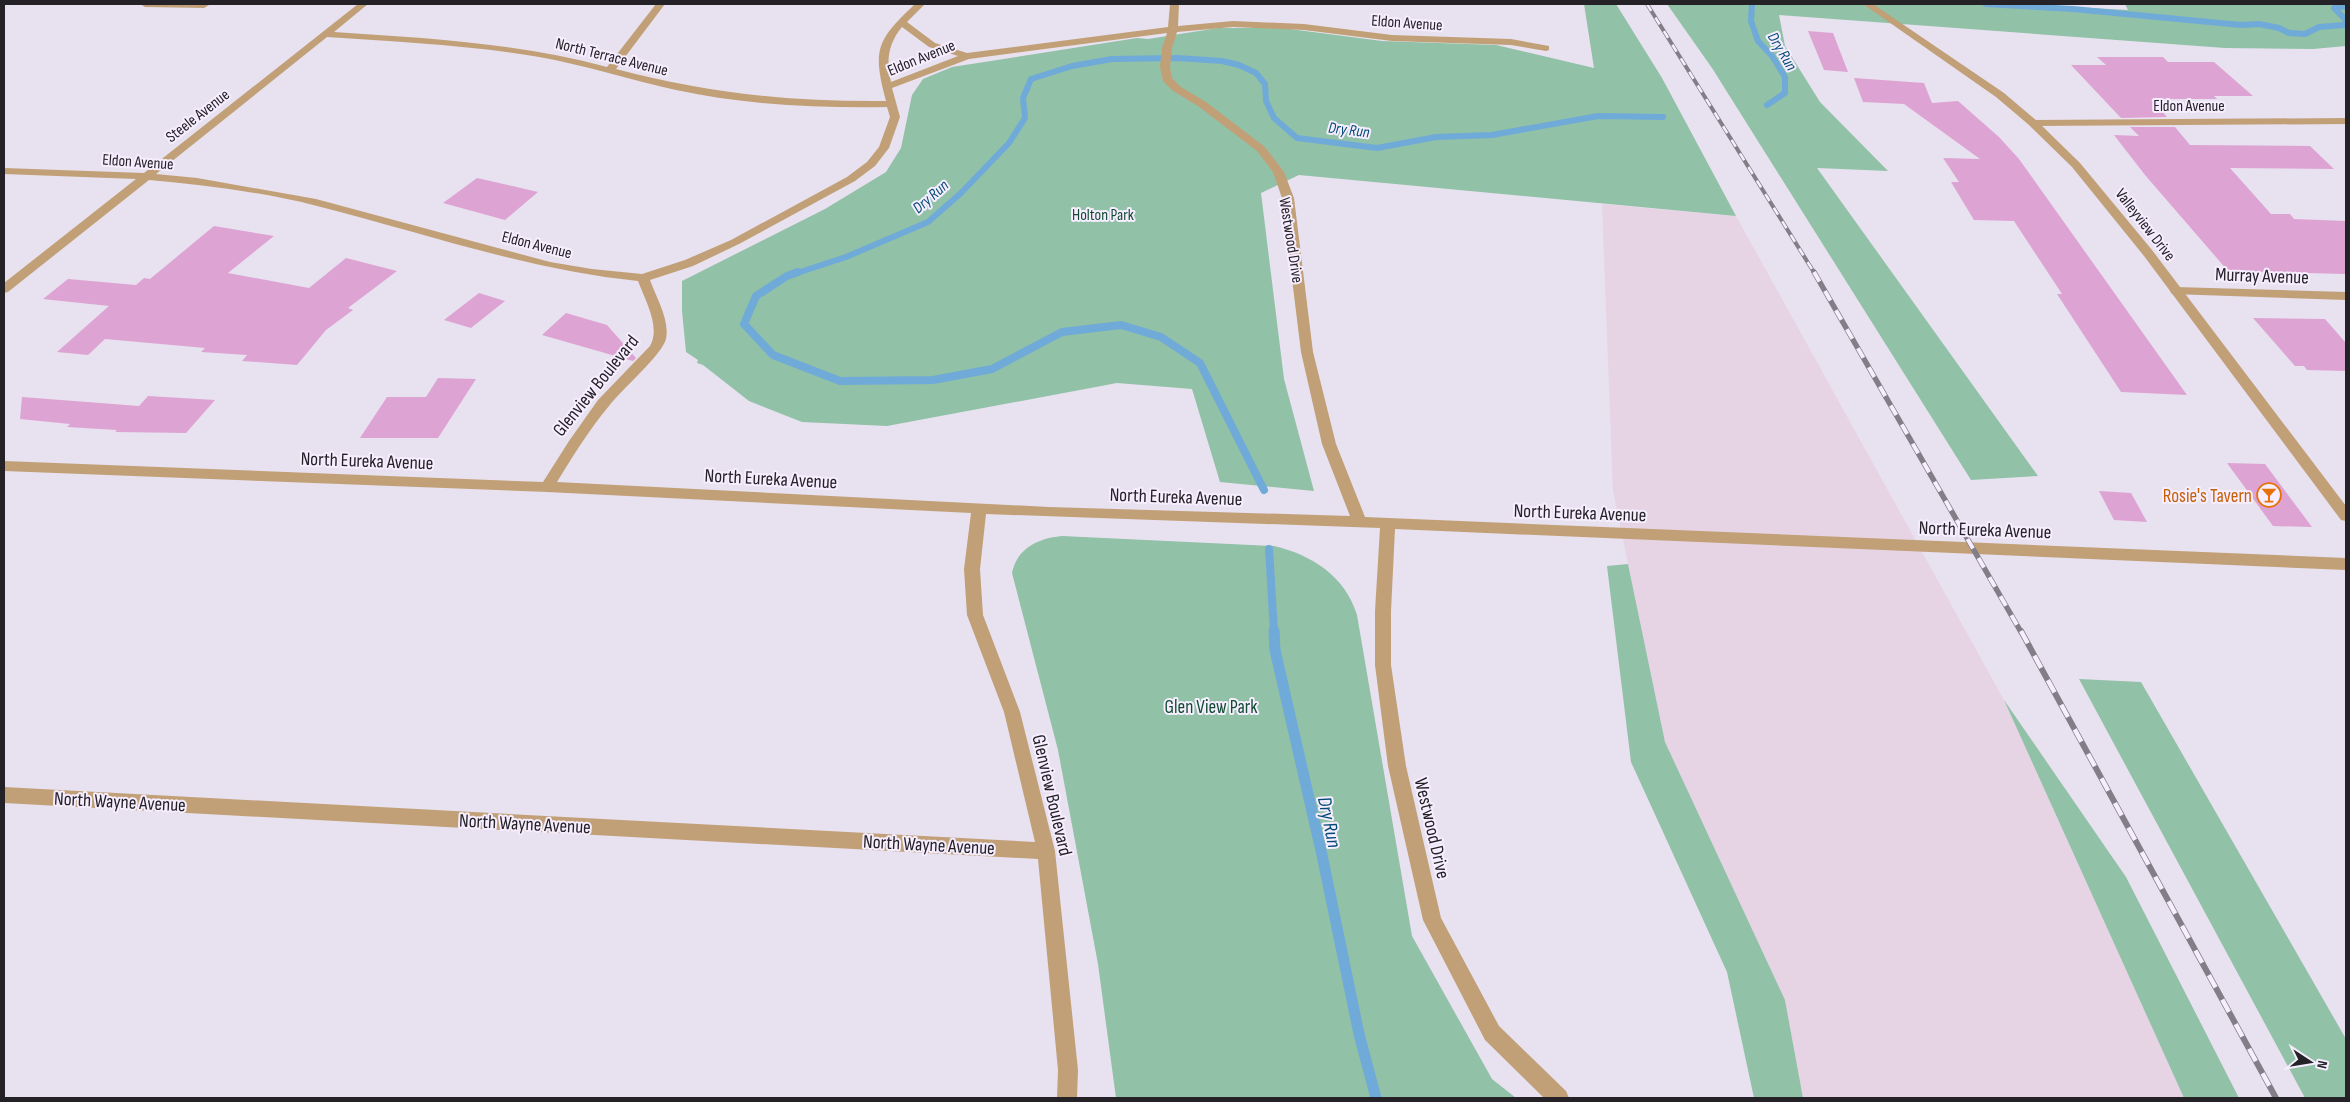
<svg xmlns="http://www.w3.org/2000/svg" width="2350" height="1102" viewBox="0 0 2350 1102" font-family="'Sofia Sans Condensed',sans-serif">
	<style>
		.industrial { fill: #e6d4e5 }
		.green { fill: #91c1a7 }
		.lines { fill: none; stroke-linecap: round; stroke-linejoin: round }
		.stream-far2 { stroke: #70aad8; stroke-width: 6 }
		.stream-far1 { stroke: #70aad8; stroke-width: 8 }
		.stream { stroke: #70aad8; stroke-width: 11 }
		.building { fill: #dda4d3 }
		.minor { fill: #c1a077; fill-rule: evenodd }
		.tertiary { fill: #c1a077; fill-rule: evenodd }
		.rail-far2-casing { stroke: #827e88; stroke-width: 4 }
		.rail-far1-casing { stroke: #827e88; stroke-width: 5.5 }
		.rail-casing { stroke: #827e88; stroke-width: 6 }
		.rail-far2 { stroke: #f6eefe; stroke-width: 2.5; stroke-dasharray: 8; stroke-linecap: butt }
		.rail-far1 { stroke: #f6eefe; stroke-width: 4; stroke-dasharray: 11; stroke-linecap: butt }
		.rail { stroke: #f6eefe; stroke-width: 4.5; stroke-dasharray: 14; stroke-linecap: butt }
		.labels { text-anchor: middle; stroke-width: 4; stroke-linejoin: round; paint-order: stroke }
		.far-street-label { font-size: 16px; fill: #242127; stroke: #f6eefe }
		.far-water-label { font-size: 16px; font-style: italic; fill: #024a76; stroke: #f6eefe }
		.far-park-label { font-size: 16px; fill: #124b32; stroke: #f6eefe }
		.street-label { font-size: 19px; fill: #242127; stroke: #f6eefe }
		.food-label { font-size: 19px; fill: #c56008; stroke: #f6eefe; text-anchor: end }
		.park-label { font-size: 19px; fill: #124b32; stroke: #f6eefe }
		.water-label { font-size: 20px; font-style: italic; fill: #024a76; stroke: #f6eefe }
	</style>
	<rect width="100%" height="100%" fill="#e8e1f0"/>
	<polygon class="industrial" points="1602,204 1736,216 2004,700 2184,1098 1803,1098 1785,1000 1665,742 1613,491"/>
	<g class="green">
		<polygon points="1584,4 1616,4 1662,78 1736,216 1299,175 1261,193 1284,379 1314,491 1220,482 1192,389 1117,383 887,426 802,422 749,401 703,365 697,363 698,360 686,352 682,311 682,281 825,209 886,172 901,148 912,95 923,79 952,67 1137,38 1148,39 1218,28 1282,28 1382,41 1496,45 1594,68"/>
		<polygon points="1667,4 2018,4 2128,10 2125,4 2346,4 2346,46 2313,49 2225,48 1779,15 1785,46 1820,102 1888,171 1817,168 2038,476 1971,480 1712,68"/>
		<path d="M 1062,536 L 1274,546 C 1312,555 1345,576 1357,615 L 1412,936 L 1492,1079 L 1516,1098 L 1116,1098 L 1098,964 L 1058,750 L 1012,573 C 1017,548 1039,538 1062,536 Z"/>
		<polygon points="1628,564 1665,742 1785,1000 1803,1098 1754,1098 1727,972 1631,762 1607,566"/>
		<polygon points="2079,679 2141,682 2346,1039 2346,1098 2305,1098"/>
		<polygon points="2004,700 2126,877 2239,1098 2184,1098"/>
	</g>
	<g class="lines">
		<g class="stream-far2">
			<polyline points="1752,4 1751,21 1758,41 1772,56 1785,77 1785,93 1767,105"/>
			<polyline points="1986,4 2073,9 2241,25 2259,24 2279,28 2289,33 2305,34 2319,27 2345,25 2346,20"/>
			<polyline points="2346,6 2334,8 2346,20"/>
			<polyline points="794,274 846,257 928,222 961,193 1009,143 1025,118 1023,98 1031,79 1072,66 1112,59 1177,58 1222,61 1239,65 1256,73 1265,84 1266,101 1274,118 1297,138 1377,148 1436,137 1492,135 1598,116 1663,117"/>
		</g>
		<g class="stream-far1">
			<polyline points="798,272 787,276 756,296 744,324 773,355 840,381 933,380 992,369 1062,332 1121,325 1161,337 1200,363 1264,490"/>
			<polyline points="1269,549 1274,632"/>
		</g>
		<polyline class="stream" points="1274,631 1275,650 1322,855 1359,1034 1376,1098"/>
	</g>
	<g class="building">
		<polygon points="1808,31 1833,33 1848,72 1824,70"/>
		<polygon points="2097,57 2163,57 2168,62 2214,62 2253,96 2214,96 2217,99 2151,99 2167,117 2121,118 2071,65 2106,65"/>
		<polygon points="1854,78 1924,83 1932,103 1958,101 1999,137 2019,159 2187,395 2121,392 2057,294 2062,294 2014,221 1974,220 1951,182 1959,182 1943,158 1980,159 1904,104 1863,102"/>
		<polygon points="2130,127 2175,127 2190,145 2310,146 2334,169 2230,168 2271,214 2290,214 2294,219 2346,221 2346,274 2228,271 2145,175 2114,135 2139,136"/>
		<polygon points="477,178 538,192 505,220 443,203"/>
		<polygon points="214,226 274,236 228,273 309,288 346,258 397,271 348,308 353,310 326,330 297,365 242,361 247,355 201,352 205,348 105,339 88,355 57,352 109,306 43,299 68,279 136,285 144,278 150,279"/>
		<polygon points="479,293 505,301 471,328 444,320"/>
		<polygon points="566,313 607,325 636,358 633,361 542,335"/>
		<polygon points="2253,318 2325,319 2346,343 2346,371 2307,370 2304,366 2295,366"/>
		<polygon points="438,378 476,379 438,438 360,438 387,397 426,397"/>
		<polygon points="148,396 215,400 186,433 115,432 117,430 67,427 70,424 20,419 22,397 139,406"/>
		<polygon points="2227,463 2265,464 2312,527 2273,526"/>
		<polygon points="2099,491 2131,493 2147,522 2114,520"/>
	</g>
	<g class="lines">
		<g class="minor">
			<polygon points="140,4 208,4 209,5 204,8 145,7"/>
			<path d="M 358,4 L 368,4 L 334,32 C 426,38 518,43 607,67 L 656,4 L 665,4 L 616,69 C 705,93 793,102 886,101 C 872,49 877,40 915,4 L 925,4 L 907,22 L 935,43 L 967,53 L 1168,27 L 1170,4 L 1179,4 L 1178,26 L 1233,21 L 1304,24 L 1392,35 L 1511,39 L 1549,46 L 1549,50 L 1546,51 L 1511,45 L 1392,41 L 1304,30 L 1233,27 L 1177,32 L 1172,48 L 1170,67 L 1172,78 L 1181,87 L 1206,102 L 1265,147 L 1284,172 L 1294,198 L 1313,352 L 1336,444 L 1365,517 L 2346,558 L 2346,570 L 1395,529 L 1391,611 L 1391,665 L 1406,766 L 1441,918 L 1499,1026 L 1566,1091 L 1569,1098 L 1544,1098 L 1485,1040 L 1423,920 L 1388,766 L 1375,665 L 1375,611 L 1380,528 L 986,514 L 980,569 L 983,615 L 1020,712 L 1055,851 L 1078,1070 L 1077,1098 L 1057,1098 L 1058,1070 L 1038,859 L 4,803 L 4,787 L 1035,842 L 1004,712 L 967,615 L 964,569 L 971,513 L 547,492 L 4,471 L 4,461 L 543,482 L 569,441 L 598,400 L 650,346 C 661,327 645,300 638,281 C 528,270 424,233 317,206 C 263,192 204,185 149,180 L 8,292 L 4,293 L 4,283 L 136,179 L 4,174 L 4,168 L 144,173 ZM 902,27 L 929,47 L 958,56 L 891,82 C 886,60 888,44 902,27 ZM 1167,33 L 1162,48 L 1160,67 L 1163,81 L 1173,91 L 1198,106 L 1257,151 L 1273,172 L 1282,198 L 1301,352 L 1322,444 L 1350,516 L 1049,507 L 557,482 C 573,456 589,430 609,406 C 621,390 662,355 666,339 C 670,320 656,297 650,280 L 693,266 L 739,244 L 855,181 L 875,166 L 889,148 L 900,117 L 892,88 L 969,59 ZM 327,37 C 398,42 469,45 539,57 C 585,65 630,80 676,90 C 745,105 816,108 887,107 L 890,117 L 879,147 L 867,162 L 847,177 L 731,240 L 685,260 L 642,274 L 592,269 L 550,262 L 316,199 L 197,178 L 156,174 Z"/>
			<polygon points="2346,118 2346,124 2033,126 2028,123 2033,120"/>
			<polygon points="2176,287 2346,292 2346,300 2172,294 2170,291"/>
		</g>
		<polygon class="tertiary" points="1863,4 1873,4 2004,93 2037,121 2080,163 2152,250 2346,506 2346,521 2341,520 2144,256 2072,167 2029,125 1996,97"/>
		<g class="rail-far2-casing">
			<polyline id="rail-far2" points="1647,4 1815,274"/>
		</g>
		<g class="rail-far1-casing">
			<polyline id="rail-far1" points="1814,272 2021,632"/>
		</g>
		<g class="rail-casing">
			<polyline id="rail" points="2021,631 2276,1098"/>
		</g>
		<use href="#rail-far2" class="rail-far2"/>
		<use href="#rail-far1" class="rail-far1"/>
		<use href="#rail" class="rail"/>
	</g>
	<defs>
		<g id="bar-ring" transform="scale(1.25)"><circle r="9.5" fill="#f6eefe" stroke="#e8710a" stroke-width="1.5"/><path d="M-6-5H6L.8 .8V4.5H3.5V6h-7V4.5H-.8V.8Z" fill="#e8710a"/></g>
	</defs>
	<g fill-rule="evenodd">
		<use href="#bar-ring" x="2269" y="495"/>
	</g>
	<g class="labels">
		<g class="far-street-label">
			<text transform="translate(1407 22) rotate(4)" y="6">Eldon Avenue</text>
			<text transform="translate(612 56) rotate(14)" y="6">North Terrace Avenue</text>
			<text transform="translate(921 57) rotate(-22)" y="6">Eldon Avenue</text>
			<text x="2189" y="111">Eldon Avenue</text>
			<text transform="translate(197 115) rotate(-38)" y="6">Steele Avenue</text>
			<text transform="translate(138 161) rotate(4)" y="6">Eldon Avenue</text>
			<text transform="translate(2146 224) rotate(52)" y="6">Valleyview Drive</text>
			<text transform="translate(1292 240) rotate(81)" y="6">Westwood Drive</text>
			<text transform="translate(537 244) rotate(14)" y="6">Eldon Avenue</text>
		</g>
		<g class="far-water-label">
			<text transform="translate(1783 51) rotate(59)" y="6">Dry Run</text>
			<text transform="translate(1349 129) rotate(7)" y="6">Dry Run</text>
			<text transform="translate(930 196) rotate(-41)" y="6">Dry Run</text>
		</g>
		<g class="far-park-label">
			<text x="1103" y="220">Holton Park</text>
		</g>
		<g class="street-label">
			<text transform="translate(2262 275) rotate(2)" y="7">Murray Avenue</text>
			<text transform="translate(595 385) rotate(-51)" y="7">Glenview Boulevard</text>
			<text transform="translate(367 460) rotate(2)" y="7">North Eureka Avenue</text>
			<text transform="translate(771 478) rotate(3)" y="7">North Eureka Avenue</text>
			<text transform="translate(1176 496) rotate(2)" y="7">North Eureka Avenue</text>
			<text transform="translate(1580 512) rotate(2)" y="7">North Eureka Avenue</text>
			<text transform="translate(1985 529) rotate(2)" y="7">North Eureka Avenue</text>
			<text transform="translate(1053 795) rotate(77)" y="7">Glenview Boulevard</text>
			<text transform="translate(120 801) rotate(3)" y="7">North Wayne Avenue</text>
			<text transform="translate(525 823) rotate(3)" y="7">North Wayne Avenue</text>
			<text transform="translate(1433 828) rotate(77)" y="7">Westwood Drive</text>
			<text transform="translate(929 844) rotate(3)" y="7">North Wayne Avenue</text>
		</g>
		<g class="food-label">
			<text x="2252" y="502">Rosie's Tavern</text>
		</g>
		<g class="park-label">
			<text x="1211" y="713">Glen View Park</text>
		</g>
		<g class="water-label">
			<text transform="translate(1330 822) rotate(78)" y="7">Dry Run</text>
		</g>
	</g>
	<rect width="2350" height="1102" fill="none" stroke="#242127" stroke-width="10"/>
	<g transform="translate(2310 1062) rotate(102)" stroke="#f6eefe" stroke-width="4" paint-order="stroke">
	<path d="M0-4L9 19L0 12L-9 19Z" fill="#242127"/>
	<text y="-8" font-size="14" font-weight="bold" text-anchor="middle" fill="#242127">N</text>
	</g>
</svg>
